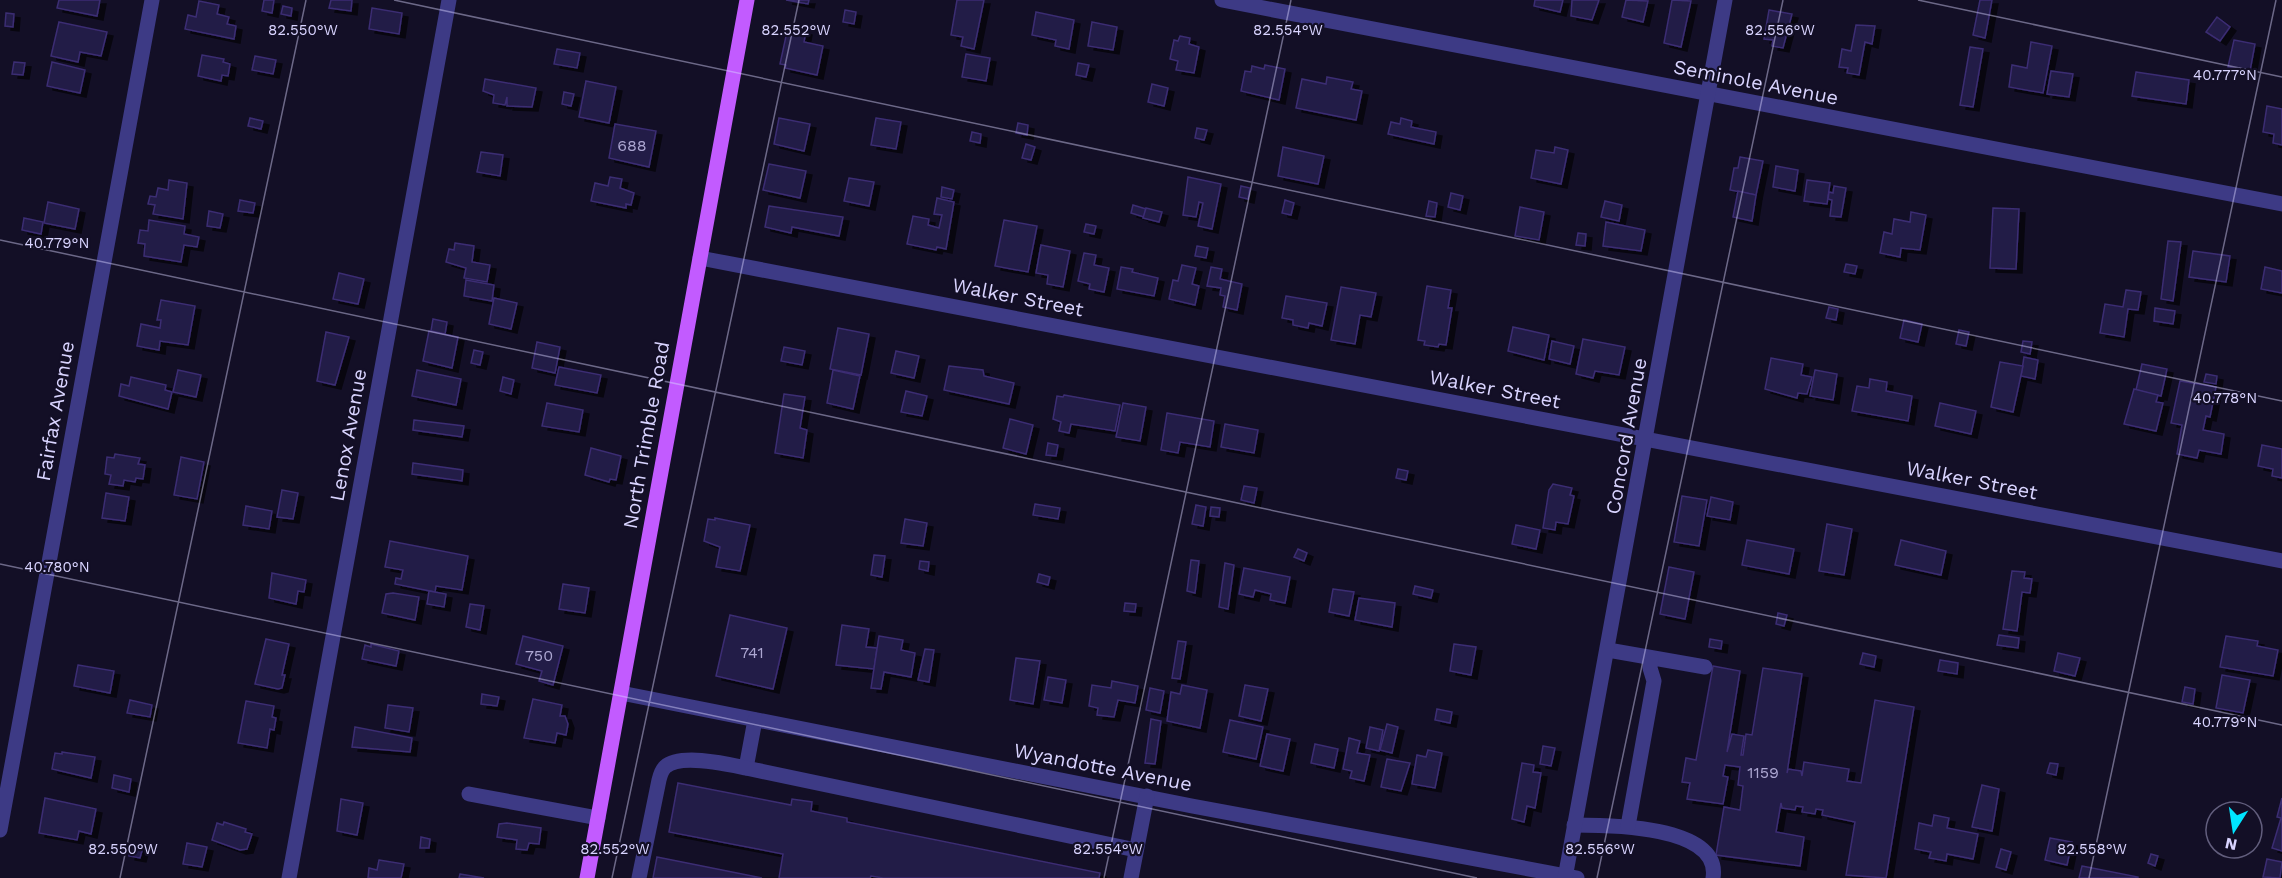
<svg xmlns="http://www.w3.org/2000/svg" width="2282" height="878" viewBox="0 0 2282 878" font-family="'Work Sans',sans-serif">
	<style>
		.building { fill: #241b47; stroke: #3b2d73; stroke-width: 1.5; filter: url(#shadow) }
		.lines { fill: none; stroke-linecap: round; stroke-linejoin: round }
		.minor { stroke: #3d3a85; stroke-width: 15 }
		.major { stroke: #c25bff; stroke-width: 15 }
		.ticks { fill: none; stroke: #d9d4ff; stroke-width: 1.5; stroke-opacity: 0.45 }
		.labels { text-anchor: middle; stroke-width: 4.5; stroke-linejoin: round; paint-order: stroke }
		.number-label { font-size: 16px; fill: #aca6d1 }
		.street-label { font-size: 20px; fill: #d9d4ff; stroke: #130f26 }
		.ticks-label { font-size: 15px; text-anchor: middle; fill: #d9d4ff; stroke: #130f26; stroke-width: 4.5; stroke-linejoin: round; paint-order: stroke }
	</style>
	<defs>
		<filter id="shadow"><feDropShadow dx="6" dy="4" stdDeviation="0" flood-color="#0009"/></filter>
	</defs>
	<rect width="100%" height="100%" fill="#130f26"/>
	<g class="building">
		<polygon points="59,0 100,0 97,16 57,8"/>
		<polygon points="264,0 274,0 272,13 262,11"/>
		<polygon points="331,0 352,0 351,11 329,8"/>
		<polygon points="786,0 809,0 808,4"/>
		<polygon points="957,0 984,0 974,49 961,46 963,37 951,35"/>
		<polygon points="1535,0 1563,0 1560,12 1534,6"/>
		<polygon points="1572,0 1599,0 1592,20 1571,16"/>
		<polygon points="1626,0 1648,1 1643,22 1622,17"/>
		<polygon points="1672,0 1691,1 1681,47 1664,43"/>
		<polygon points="1980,0 1992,0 1985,38 1973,35"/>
		<polygon points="199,1 219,5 217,14 229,17 227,24 236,26 234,39 185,29 188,15 196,17"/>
		<polygon points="283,6 292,8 291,16 281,14"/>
		<polygon points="372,8 402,13 399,34 369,29"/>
		<polygon points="845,10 856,12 854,24 843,22"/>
		<polygon points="1769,10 1792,14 1783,48 1772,46 1773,40 1764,39"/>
		<polygon points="1036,12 1074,20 1069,49 1055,46 1056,40 1032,35"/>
		<polygon points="6,13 14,14 13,27 5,26"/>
		<polygon points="2217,17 2230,27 2220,41 2206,32"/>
		<polygon points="59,22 107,32 101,56 80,52 78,62 51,56"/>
		<polygon points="1092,22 1117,27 1113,50 1088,46"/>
		<polygon points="1856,25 1875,26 1872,44 1865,42 1859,75 1847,73 1848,68 1839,67 1842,49 1851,51"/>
		<polygon points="788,27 806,31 804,42 823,46 817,75 785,68 786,65 780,64"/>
		<polygon points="1180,36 1190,38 1189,44 1199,47 1194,73 1176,70 1178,61 1170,59 1174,40 1178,41"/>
		<polygon points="2234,40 2255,44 2250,71 2228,67"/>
		<polygon points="2031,42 2052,46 2043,93 2009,87 2012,65 2027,68"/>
		<polygon points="1970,47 1983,49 1973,107 1960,105"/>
		<polygon points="557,49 580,53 577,68 554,64"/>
		<polygon points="966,54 990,58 986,81 962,77"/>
		<polygon points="202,55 224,59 223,62 230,64 228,76 222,75 221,81 198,76"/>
		<polygon points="255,56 276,60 273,74 252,70"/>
		<polygon points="14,62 25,63 23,75 12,74"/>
		<polygon points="52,62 85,70 80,93 47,86"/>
		<polygon points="1078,63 1089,65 1086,77 1076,75"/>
		<polygon points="1265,65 1285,69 1279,100 1241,91 1245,71 1251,72 1252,66 1264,69"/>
		<polygon points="2051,71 2073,74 2069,97 2047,94"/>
		<polygon points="2136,72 2189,80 2186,104 2132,96"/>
		<polygon points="1327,77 1353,82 1351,89 1362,91 1356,120 1296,108 1302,79 1326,84"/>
		<polygon points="485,79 536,88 532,107 507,106 507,97 505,105 493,103 494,95 483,91"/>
		<polygon points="586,81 616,87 609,123 579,117"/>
		<polygon points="1152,84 1168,88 1164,106 1148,102"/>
		<polygon points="564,92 574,94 571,106 562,104"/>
		<polygon points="2267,106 2282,109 2282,145 2273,143 2274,134 2263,132"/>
		<polygon points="250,118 263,121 261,129 248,126"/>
		<polygon points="779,118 810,124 804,151 774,144"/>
		<polygon points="876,118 901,122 896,149 871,145"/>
		<polygon points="1401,118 1412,121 1411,127 1436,132 1434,144 1388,134 1391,122 1400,124"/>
		<polygon points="1018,123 1028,125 1027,135 1016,133"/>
		<polygon points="615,124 656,131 649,167 609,158"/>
		<polygon points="1197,128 1207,130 1204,140 1195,138"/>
		<polygon points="972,132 981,134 980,143 970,141"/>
		<polygon points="1026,144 1035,147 1031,160 1022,158"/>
		<polygon points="1283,147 1324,156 1318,184 1278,176"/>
		<polygon points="1555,147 1568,150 1561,184 1531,178 1536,150 1554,153"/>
		<polygon points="481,152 503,155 500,176 477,172"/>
		<polygon points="1740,157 1763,161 1756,195 1730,190 1734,168 1738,168"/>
		<polygon points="769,164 806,171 800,198 763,190"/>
		<polygon points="1776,166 1798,170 1795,191 1773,187"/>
		<polygon points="610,177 622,179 620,188 634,193 631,205 626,204 626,208 591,201 595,183 608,186"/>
		<polygon points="1188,177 1221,184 1212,229 1198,226 1203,203 1199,202 1196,217 1183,215"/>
		<polygon points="849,178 874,182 869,206 844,201"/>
		<polygon points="169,180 187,183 183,219 153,214 155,205 148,204 150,196 156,197 158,188 168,190"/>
		<polygon points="1807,180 1830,183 1827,204 1804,201"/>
		<polygon points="1241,186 1250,188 1248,199 1239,197"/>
		<polygon points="1834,186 1846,188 1841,217 1830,216 1832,200 1828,199 1829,192 1833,193"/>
		<polygon points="942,187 954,190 952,199 941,197"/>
		<polygon points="1738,191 1756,195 1752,221 1733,217"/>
		<polygon points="1451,193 1463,196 1460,210 1448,207"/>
		<polygon points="937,198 954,202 946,249 937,247 936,250 907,244 913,216 929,219 928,225 939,228 942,215 934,214"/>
		<polygon points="240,200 255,203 253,213 238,211"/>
		<polygon points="1285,200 1294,203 1291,215 1282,213"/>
		<polygon points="1429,201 1437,203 1435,217 1426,216"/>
		<polygon points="1605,201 1622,205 1619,221 1601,217"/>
		<polygon points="48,202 79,209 75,229 44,223"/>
		<polygon points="1133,205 1146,209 1144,217 1131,213"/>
		<polygon points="769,206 843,217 839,236 792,227 791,233 765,227"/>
		<polygon points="1520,207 1544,212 1539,240 1515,236"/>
		<polygon points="1146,208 1162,212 1159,222 1143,218"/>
		<polygon points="1993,208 2019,209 2016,269 1990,268"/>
		<polygon points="209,211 223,214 220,228 207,226"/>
		<polygon points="1911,212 1926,215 1920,250 1901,248 1900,257 1880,253 1884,232 1892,234 1894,219 1910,222"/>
		<polygon points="24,218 43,222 41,234 22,230"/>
		<polygon points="149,220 185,226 184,234 199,237 197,247 184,245 181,262 144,256 145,244 138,243 140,230 148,231"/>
		<polygon points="1004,220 1037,226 1028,272 995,266"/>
		<polygon points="1606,222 1645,230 1641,251 1603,246"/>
		<polygon points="1086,224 1096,226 1094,234 1084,232"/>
		<polygon points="1578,233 1586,234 1585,246 1576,245"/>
		<polygon points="2168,241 2181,242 2173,301 2161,299"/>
		<polygon points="455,243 474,246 472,262 490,265 487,282 464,278 466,268 446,262 449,249 454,250"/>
		<polygon points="1041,245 1070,251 1063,287 1047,284 1048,275 1036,273"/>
		<polygon points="1197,246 1208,248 1206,258 1195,256"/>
		<polygon points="2193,251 2230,256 2226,282 2189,277"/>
		<polygon points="1084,253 1096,255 1094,265 1109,268 1104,292 1089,289 1090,284 1078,281"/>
		<polygon points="1846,264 1857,266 1855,274 1844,272"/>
		<polygon points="1182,265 1196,268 1192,284 1199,286 1195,305 1169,299 1173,280 1178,281"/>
		<polygon points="1121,267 1133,269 1132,272 1158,278 1154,296 1117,289"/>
		<polygon points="1211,267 1222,269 1220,279 1242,284 1237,310 1223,307 1225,296 1220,295 1221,288 1207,286"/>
		<polygon points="2265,267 2282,271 2282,293 2261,289"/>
		<polygon points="339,273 364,279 358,304 333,299"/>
		<polygon points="466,280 494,285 492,301 464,296"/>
		<polygon points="1427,286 1451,290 1448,308 1452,308 1446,345 1439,344 1438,347 1424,345 1425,341 1418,340"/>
		<polygon points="1341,287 1376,293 1371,317 1360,315 1355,344 1331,340"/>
		<polygon points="2126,290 2141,292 2138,310 2128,309 2124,337 2100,333 2105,304 2123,307"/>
		<polygon points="1286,296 1327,303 1322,326 1309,323 1308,328 1293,325 1293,320 1282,318"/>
		<polygon points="494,298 517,303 511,329 489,324"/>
		<polygon points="161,300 195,306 188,345 160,341 159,350 137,346 141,324 160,328 161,320 157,320"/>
		<polygon points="1829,307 1838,309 1836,320 1826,318"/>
		<polygon points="2155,308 2175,311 2173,324 2154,321"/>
		<polygon points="433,319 447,322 445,334 431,331"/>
		<polygon points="1904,320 1922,324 1918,342 1900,338"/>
		<polygon points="1513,327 1549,335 1544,360 1508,351"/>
		<polygon points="838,328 869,334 861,375 830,369"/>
		<polygon points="1959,330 1969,332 1966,346 1956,344"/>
		<polygon points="429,331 458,337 452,368 423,361"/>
		<polygon points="326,332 349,337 335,385 317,381"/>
		<polygon points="1583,339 1625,347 1619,375 1595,371 1593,378 1576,374"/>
		<polygon points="1552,341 1574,346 1570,364 1549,359"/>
		<polygon points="2023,341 2032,342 2030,354 2021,352"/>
		<polygon points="537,342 560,347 555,373 532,368"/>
		<polygon points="784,347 805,351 802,365 781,361"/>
		<polygon points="474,350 483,352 480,365 471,363"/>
		<polygon points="896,351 919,356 914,378 891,373"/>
		<polygon points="2024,357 2038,360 2035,379 2021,376"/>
		<polygon points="1771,358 1803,364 1801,375 1812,377 1807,394 1798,393 1797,398 1765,389"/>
		<polygon points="2000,362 2023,366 2013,412 1991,407"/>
		<polygon points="2142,364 2167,369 2161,396 2136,390"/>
		<polygon points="949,366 983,370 984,376 1014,383 1009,404 944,390"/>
		<polygon points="559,367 601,375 597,393 555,385"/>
		<polygon points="178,370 201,375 196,397 173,392"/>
		<polygon points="417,370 461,379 456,405 412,396"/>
		<polygon points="833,370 860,376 853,409 827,403"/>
		<polygon points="1815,370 1837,374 1833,400 1810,396"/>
		<polygon points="2206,374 2217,376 2216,384 2204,382"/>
		<polygon points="131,377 166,385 165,390 172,392 168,409 119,396 121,384 129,386"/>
		<polygon points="503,377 514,380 511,394 500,391"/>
		<polygon points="1870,379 1887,382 1886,391 1912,396 1908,421 1852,411 1857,386 1869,388"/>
		<polygon points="2180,381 2216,387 2210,417 2206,416 2203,430 2224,434 2221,454 2199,450 2197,458 2177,454 2182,425 2171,423"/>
		<polygon points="2134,389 2158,395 2156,402 2163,403 2156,431 2124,424"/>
		<polygon points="906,391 927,396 922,416 901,412"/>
		<polygon points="784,394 805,397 800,428 807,430 803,458 775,453"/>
		<polygon points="1064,395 1120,405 1115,431 1071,424 1069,433 1059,431 1061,422 1053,419 1057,396 1063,397"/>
		<polygon points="547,403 583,410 579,432 542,426"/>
		<polygon points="1123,403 1146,407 1140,441 1116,437"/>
		<polygon points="1940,403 1976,411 1971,434 1935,426"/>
		<polygon points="1167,413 1214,421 1210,447 1180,442 1178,453 1161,450"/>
		<polygon points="1010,419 1033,425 1026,454 1003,448"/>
		<polygon points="414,420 464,426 462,437 413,430"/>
		<polygon points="1225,424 1258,430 1254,453 1221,447"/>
		<polygon points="1048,443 1058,445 1056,456 1046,455"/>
		<polygon points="2262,445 2282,449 2282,478 2272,476 2273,469 2258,466"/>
		<polygon points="591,448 621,456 616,480 610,479 609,482 585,475"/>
		<polygon points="115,454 140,458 138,464 145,465 143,479 136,478 135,482 124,480 123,486 109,484 111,475 105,474 107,457 114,458"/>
		<polygon points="181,457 204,462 197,499 174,495"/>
		<polygon points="413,463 463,470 462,481 412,474"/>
		<polygon points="1398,469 1408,471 1406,480 1396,478"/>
		<polygon points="1553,484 1572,488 1570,495 1574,496 1568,524 1556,522 1555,530 1543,528 1549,490"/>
		<polygon points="1244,486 1257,488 1254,503 1241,500"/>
		<polygon points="282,490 298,493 293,519 277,517"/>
		<polygon points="106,493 129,497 125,521 102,518"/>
		<polygon points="1682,496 1707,500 1699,546 1674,542"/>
		<polygon points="1711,497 1733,502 1730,520 1707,516"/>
		<polygon points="1035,504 1060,508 1058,519 1033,515"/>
		<polygon points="1196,505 1206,507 1203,526 1192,524"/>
		<polygon points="246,506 272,511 269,529 243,525"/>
		<polygon points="1211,507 1220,508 1219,517 1210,516"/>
		<polygon points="715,518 750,525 740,571 716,567 720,547 704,541 708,519 715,520"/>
		<polygon points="905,519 927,523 923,546 901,543"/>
		<polygon points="1827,524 1852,529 1844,575 1819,571"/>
		<polygon points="1516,525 1540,530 1536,549 1512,544"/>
		<polygon points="1747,540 1794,549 1789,574 1742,565"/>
		<polygon points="1901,540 1946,551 1941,575 1895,565"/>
		<polygon points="390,541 468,556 462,590 436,586 435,592 395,584 396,578 401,579 403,570 385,567"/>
		<polygon points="1298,549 1307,553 1304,561 1294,557"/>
		<polygon points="874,555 885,556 882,577 871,575"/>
		<polygon points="1191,560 1199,561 1195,593 1187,591"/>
		<polygon points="920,561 929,562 928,571 919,569"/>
		<polygon points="1225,563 1234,565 1228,609 1219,607"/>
		<polygon points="1669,567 1694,572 1685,619 1660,614"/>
		<polygon points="1244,568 1290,577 1285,603 1270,600 1271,594 1255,590 1253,597 1239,594"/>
		<polygon points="2012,571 2025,572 2024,578 2032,579 2030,593 2022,592 2017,631 2003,629"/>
		<polygon points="272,573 306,580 304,592 298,591 296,604 269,598"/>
		<polygon points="1039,574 1050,577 1048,585 1037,582"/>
		<polygon points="563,584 589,588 585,613 559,609"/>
		<polygon points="1415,586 1433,590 1431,598 1413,594"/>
		<polygon points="1333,589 1354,592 1349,616 1329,612"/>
		<polygon points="429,591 446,594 444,607 427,604"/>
		<polygon points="393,593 419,597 415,620 382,613 386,594"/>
		<polygon points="1359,598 1395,603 1392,627 1355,620"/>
		<polygon points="1125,603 1136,604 1135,612 1124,611"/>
		<polygon points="470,604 484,606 480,630 466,627"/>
		<polygon points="1778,613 1787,615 1784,626 1776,624"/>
		<polygon points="730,615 787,628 773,689 716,676"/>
		<polygon points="842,625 869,629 866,647 877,648 874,669 836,665"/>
		<polygon points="1999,635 2019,638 2018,648 1997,645"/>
		<polygon points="523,636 563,646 553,685 539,681 542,671 516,664"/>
		<polygon points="879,636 903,640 901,650 915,653 911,677 884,672 881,689 871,688"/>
		<polygon points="2226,636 2258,641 2257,646 2278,650 2273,676 2220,667"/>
		<polygon points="266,639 289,644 282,675 285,675 282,688 278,689 255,684"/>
		<polygon points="1710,639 1722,641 1721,649 1709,647"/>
		<polygon points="1178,641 1186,642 1180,679 1172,678"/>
		<polygon points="371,644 399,651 396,666 362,659 365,645 371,647"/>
		<polygon points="1454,644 1476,647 1471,675 1450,671"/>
		<polygon points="925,649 934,650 929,682 918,680"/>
		<polygon points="1863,653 1876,656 1874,667 1860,664"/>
		<polygon points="2058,653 2080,658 2075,676 2054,671"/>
		<polygon points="1016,658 1040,661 1033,704 1010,700"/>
		<polygon points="1940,660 1958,663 1957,674 1938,671"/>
		<polygon points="78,665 114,671 110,693 74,686"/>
		<polygon points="1713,666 1740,671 1727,752 1732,734 1744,736 1741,755 1743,755 1746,734 1752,735 1763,668 1802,674 1787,773 1788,769 1801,771 1802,776 1804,762 1849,769 1847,781 1861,783 1875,700 1914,707 1886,878 1846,875 1855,822 1822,815 1823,810 1816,809 1815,814 1802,812 1803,807 1796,806 1795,810 1782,808 1781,803 1776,832 1804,837 1800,866 1716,855 1724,807 1740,810 1743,786 1738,785 1740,767 1725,765 1723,776 1728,777 1723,804 1687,799 1690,783 1682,782 1686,758 1696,760"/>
		<polygon points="2222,675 2250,680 2243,713 2216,708"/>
		<polygon points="1048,677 1066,680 1062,703 1044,700"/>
		<polygon points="1112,681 1138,686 1135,703 1118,700 1114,717 1097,715 1098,708 1089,706 1092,685 1111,688"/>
		<polygon points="1182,685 1207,690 1200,728 1167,721 1171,692 1180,694"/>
		<polygon points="1245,685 1268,689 1261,721 1239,716"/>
		<polygon points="2185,687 2195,689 2193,704 2182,702"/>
		<polygon points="1150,688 1164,691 1160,713 1146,710"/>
		<polygon points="482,694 499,697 497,706 481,704"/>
		<polygon points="533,699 562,705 560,716 565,716 568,724 566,735 557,733 555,743 524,738"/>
		<polygon points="130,700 152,705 150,717 127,713"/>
		<polygon points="246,701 274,706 272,717 276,718 274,730 270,729 267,748 238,743"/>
		<polygon points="388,705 413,708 409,732 385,728"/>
		<polygon points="1437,709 1452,712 1450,723 1435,720"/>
		<polygon points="1151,719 1161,721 1155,764 1145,763"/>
		<polygon points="1230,720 1263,727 1256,759 1223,752"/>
		<polygon points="1387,724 1398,727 1392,753 1380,750"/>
		<polygon points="355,727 412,738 410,752 352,747"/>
		<polygon points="1370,727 1383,730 1379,751 1366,748"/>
		<polygon points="1267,734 1290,739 1283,771 1260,766"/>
		<polygon points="1349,738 1360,741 1357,753 1370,755 1364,781 1350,778 1352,771 1343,769"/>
		<polygon points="1315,744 1338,749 1334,768 1311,763"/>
		<polygon points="1543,746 1555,748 1551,766 1540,764"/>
		<polygon points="1428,750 1442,753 1435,788 1412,784 1417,755 1426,757"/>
		<polygon points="62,752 95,757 91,778 52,769 55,753 62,754"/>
		<polygon points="1387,759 1410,763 1401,791 1381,787"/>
		<polygon points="1522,763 1534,765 1533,772 1541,773 1535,808 1527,806 1524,822 1512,819"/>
		<polygon points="2050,763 2058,764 2056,775 2047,773"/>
		<polygon points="114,775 131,779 129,792 112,788"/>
		<polygon points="678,783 791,805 792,799 812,802 811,811 847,818 847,822 1100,873 1099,878 883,878 871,876 870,878 779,878 783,854 669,832"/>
		<polygon points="1982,785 1999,789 1992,831 1972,827"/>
		<polygon points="45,798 96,809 91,834 79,831 77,840 39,833"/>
		<polygon points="2282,798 2282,851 2272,848 2281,818 2277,817"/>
		<polygon points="341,799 363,803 357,835 337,831"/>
		<polygon points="1934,815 1949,818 1947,828 1978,834 1973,859 1947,854 1946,861 1929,858 1931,852 1915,849 1919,823 1932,826"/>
		<polygon points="224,822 246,829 245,832 252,834 247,849 240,850 212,840 217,823 223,825"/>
		<polygon points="507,823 541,828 539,844 529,843 527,850 516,849 517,840 497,837 499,824"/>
		<polygon points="421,837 430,839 429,848 420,848"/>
		<polygon points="2050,838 2072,842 2067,865 2045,860"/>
		<polygon points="187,843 207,847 202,867 183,864"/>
		<polygon points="131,844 143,847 140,858 129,856"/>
		<polygon points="2001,849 2011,852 2006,870 1996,867"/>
		<polygon points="2151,854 2158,856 2155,866 2148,863"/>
		<polygon points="657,857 762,878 653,878"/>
		<polygon points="2267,859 2282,862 2280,878 2263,877"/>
		<polygon points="379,860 404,864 401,878 368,878 369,868 377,870"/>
		<polygon points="2082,866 2138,877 2138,878 2079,878"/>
		<polygon points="460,874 484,878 459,878"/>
	</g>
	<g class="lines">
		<g class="minor">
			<polyline points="1222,0 2282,204"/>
			<polyline points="700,258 2282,561"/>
			<polyline points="1608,650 1705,667"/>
			<polyline points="621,693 1192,806 1577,878"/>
			<polyline points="746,768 755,720"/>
			<polyline points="469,794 598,818"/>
			<path d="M 1574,825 C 1607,825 1722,825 1713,878"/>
			<polyline points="1628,826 1654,681 1650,668 1651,658"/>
			<polyline points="0,830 152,0"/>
			<polyline points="289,878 449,0"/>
			<path d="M 639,878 L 659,780 C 660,776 662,770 665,767 C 680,753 727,764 746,768 L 1136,850"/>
			<polyline points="1131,878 1147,796"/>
			<polyline points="1565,878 1725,0"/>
		</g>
		<polyline class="major" points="587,878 747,0"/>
	</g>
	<path class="ticks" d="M 394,0 L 2282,401M 1918,0 L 2282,77M 0,240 L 2282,725M 0,564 L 1477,878M 120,878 L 306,0M 612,878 L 799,0M 1104,878 L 1291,0M 1597,878 L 1783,0M 2089,878 L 2276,0"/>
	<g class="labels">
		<g class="number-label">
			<text x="632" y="151">688</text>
			<text x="752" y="658">741</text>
			<text x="539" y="661">750</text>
			<text x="1763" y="778">1159</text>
		</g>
		<g class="street-label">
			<text transform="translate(1756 82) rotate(11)" y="7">Seminole Avenue</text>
			<text transform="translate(1018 297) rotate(11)" y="7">Walker Street</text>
			<text transform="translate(1495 389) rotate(11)" y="7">Walker Street</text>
			<text transform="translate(55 411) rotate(-80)" y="7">Fairfax Avenue</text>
			<text transform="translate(348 435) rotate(-80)" y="7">Lenox Avenue</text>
			<text transform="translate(646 435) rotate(-80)" y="7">North Trimble Road</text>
			<text transform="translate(1626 436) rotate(-80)" y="7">Concord Avenue</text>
			<text transform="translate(1972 480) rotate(11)" y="7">Walker Street</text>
			<text transform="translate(1103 767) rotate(11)" y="7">Wyandotte Avenue</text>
		</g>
	</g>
	<g class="ticks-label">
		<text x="303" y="35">82.550°W</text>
		<text x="796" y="35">82.552°W</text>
		<text x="1288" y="35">82.554°W</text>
		<text x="1780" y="35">82.556°W</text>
		<text x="2225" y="80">40.777°N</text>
		<text x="57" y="248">40.779°N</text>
		<text x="2225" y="403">40.778°N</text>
		<text x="57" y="572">40.780°N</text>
		<text x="2225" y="727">40.779°N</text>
		<text x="123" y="854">82.550°W</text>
		<text x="615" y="854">82.552°W</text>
		<text x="1108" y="854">82.554°W</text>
		<text x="1600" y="854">82.556°W</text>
		<text x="2092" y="854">82.558°W</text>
	</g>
	<g transform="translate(2234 830) rotate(192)"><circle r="28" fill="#130f26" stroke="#625e7d" stroke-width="1.5"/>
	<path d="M0-4.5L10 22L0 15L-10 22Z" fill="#00e5ff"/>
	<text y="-9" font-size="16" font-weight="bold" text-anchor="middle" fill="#d9d4ff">N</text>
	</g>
</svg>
